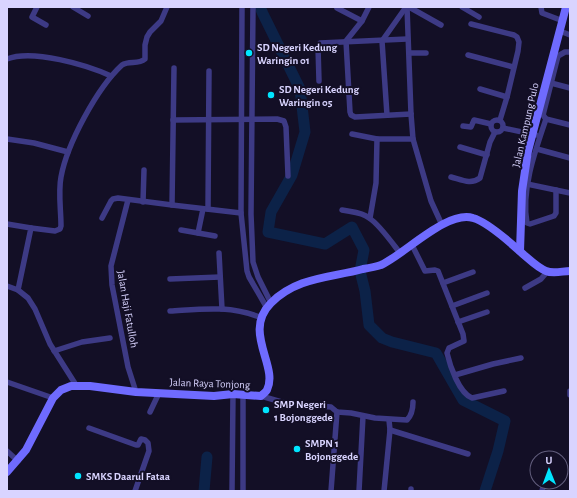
<svg xmlns="http://www.w3.org/2000/svg" width="577" height="498" viewBox="0 0 577 498" font-family="'Alegreya Sans',sans-serif">
	<style>
		.lines { fill: none; stroke-linecap: round; stroke-linejoin: round }
		.river { stroke: #0c2248; stroke-width: 11 }
		.street { stroke: #3d3a85; stroke-width: 5.5 }
		.secondary { stroke: #6f6bff; stroke-width: 8 }
		.poi-dot { fill: #00e5ff; stroke: #130f26; stroke-width: 1.5 }
		.labels { text-anchor: middle; stroke-width: 4; stroke-linejoin: round; paint-order: stroke }
		.poi-label { font-size: 11px; font-weight: bold; fill: #d9d4ff; stroke: #130f26; text-anchor: start }
		.street-label { font-size: 11px; fill: #d9d4ff; stroke: #130f26 }
	</style>
	<rect width="100%" height="100%" fill="#130f26"/>
	<g class="lines">
		<g class="river">
			<polyline points="260,7 263,14 300,89 305,132 292,175 271,212 268,232 325,244 352,227 364,250 360,271 365,291 369,325 382,338 392,342 436,353 463,400 505,421 498,451 485,491"/>
			<polyline points="204,491 207,457"/>
		</g>
		<g class="street">
			<polyline points="37,7 32,17 46,25"/>
			<polyline points="73,7 88,16"/>
			<polyline points="242,7 241,213 247,271 249,277 267,308"/>
			<polyline points="253,7 251,214 253,262 258,277 271,303"/>
			<polyline points="369,7 362,21 346,41 350,112 351,115 355,117 411,114"/>
			<polyline points="407,7 411,114 413,139 431,201 442,225"/>
			<polyline points="409,7 441,25"/>
			<polyline points="462,7 479,17"/>
			<polyline points="541,7 542,13 563,21"/>
			<polyline points="337,8 362,21"/>
			<polyline points="471,24 514,35 517,37 519,42 518,51 507,97 500,120"/>
			<polyline points="560,31 570,35"/>
			<polyline points="570,52 565,52 558,56 543,115 546,119 570,125"/>
			<polyline points="409,53 426,53"/>
			<polyline points="468,55 513,67"/>
			<path d="M 7,59 C 33,49 87,65 111,76"/>
			<polyline points="319,81 318,47 320,43 407,39"/>
			<polyline points="551,83 570,88"/>
			<polyline points="480,89 507,97"/>
			<polyline points="387,115 382,41 406,7"/>
			<path d="M 546,119 C 535,151 521,190 527,223 L 530,224 L 554,216 L 556,213 L 556,190"/>
			<circle cx="497" cy="126" r="6"/>
			<polyline points="173,120 277,119 284,121 286,127 288,176"/>
			<polyline points="463,126 471,127 474,120 491,124"/>
			<polyline points="503,128 536,135"/>
			<polyline points="352,134 377,139 413,139"/>
			<polyline points="7,139 34,143 68,152"/>
			<polyline points="460,147 487,155"/>
			<polyline points="537,149 570,158"/>
			<path d="M 451,177 C 462,180 471,185 480,178 L 490,142 L 495,132"/>
			<polyline points="527,184 570,193"/>
			<polyline points="128,200 111,266 112,285 128,367 136,392"/>
			<polyline points="143,202 144,170"/>
			<polyline points="172,205 174,68"/>
			<polyline points="208,209 209,71"/>
			<path d="M 342,210 C 351,212 362,212 369,218 C 379,224 393,244 400,253"/>
			<polyline points="102,218 111,201 113,199 118,198 172,205 241,213"/>
			<polyline points="370,218 376,183 377,139"/>
			<polyline points="7,224 31,228 18,290"/>
			<path d="M 31,228 L 55,231 L 60,229 L 61,226 C 61,210 58,192 61,177 C 67,144 97,88 122,65 C 129,60 138,65 145,59 L 145,45 L 147,37 L 150,32 L 161,21 L 167,7"/>
			<polyline points="181,230 198,233 203,209"/>
			<polyline points="198,233 215,236"/>
			<path d="M 412,245 L 425,271 L 435,270 L 438,271 L 463,334 L 464,341 L 449,348 L 447,353 C 450,366 459,393 472,398 L 504,391"/>
			<polyline points="219,253 222,309"/>
			<polyline points="170,279 220,277"/>
			<polyline points="443,283 473,272"/>
			<polyline points="7,286 18,290 28,298 35,309 50,344 76,385"/>
			<polyline points="525,288 541,279 547,272"/>
			<polyline points="452,306 487,293"/>
			<path d="M 170,311 C 203,309 230,305 262,318"/>
			<polyline points="458,322 487,312"/>
			<polyline points="54,351 82,342 110,338"/>
			<polyline points="455,375 493,364 521,358"/>
			<polyline points="7,382 53,398"/>
			<polyline points="570,391 570,395"/>
			<path d="M 261,396 L 285,403 L 331,407 L 337,412 L 351,413 L 375,418 L 407,420 C 412,415 413,409 413,402"/>
			<polyline points="150,412 159,393"/>
			<polyline points="89,428 136,445 138,445 141,439 145,440 148,443 149,451 135,491"/>
			<polyline points="390,430 468,454"/>
			<polyline points="7,451 18,461"/>
			<polyline points="232,491 233,394"/>
			<polyline points="243,491 243,395"/>
			<polyline points="331,491 337,412"/>
			<polyline points="359,491 363,416"/>
			<polyline points="384,491 390,430 389,420"/>
			<polyline points="411,491 411,489"/>
			<polyline points="542,491 544,482"/>
		</g>
		<g class="secondary">
			<polyline points="520,251 522,191 528,151 566,7"/>
			<path d="M 7,472 L 26,450 L 53,398 L 61,390 L 71,386 L 90,386 L 136,392 L 214,396 L 233,394 L 261,396 C 263,394 266,392 267,390 C 279,366 242,332 271,303 C 297,277 330,278 363,269 C 369,268 375,267 381,265 C 405,254 447,210 473,218 C 488,222 512,244 524,255 C 531,261 538,268 546,271 C 553,274 563,271 570,271"/>
		</g>
	</g>
	<g class="poi-dot">
		<circle cx="249" cy="53" r="4"/>
		<circle cx="271" cy="95" r="4"/>
		<circle cx="266" cy="410" r="4"/>
		<circle cx="297" cy="449" r="4"/>
		<circle cx="78" cy="476" r="4"/>
	</g>
	<g class="labels">
		<g class="poi-label">
			<text x="257" y="51">SD Negeri Kedung<tspan x="257" dy="13">Waringin 01</tspan></text>
			<text x="279" y="93">SD Negeri Kedung<tspan x="279" dy="13">Waringin 05</tspan></text>
			<text x="274" y="408">SMP Negeri<tspan x="274" dy="13">1 Bojonggede</tspan></text>
			<text x="305" y="447">SMPN 1<tspan x="305" dy="13">Bojonggede</tspan></text>
			<text x="86" y="480">SMKS Daarul Fataa</text>
		</g>
		<g class="street-label">
			<text transform="translate(525 125) rotate(-77)" y="4">Jalan Kampung Pulo</text>
			<text transform="translate(128 309) rotate(80)" y="4">Jalan Haji Fatulloh</text>
			<text transform="translate(210 383) rotate(2)" y="4">Jalan Raya Tonjong</text>
		</g>
	</g>
	<rect width="577" height="498" fill="none" stroke="#d9d4ff" stroke-width="16"/>
	<g transform="translate(549 470) rotate(359)"><circle r="19" fill="#130f26" stroke="#625e7d"/>
	<path d="M0-3L7 15L0 10L-7 15Z" fill="#00e5ff"/>
	<text y="-6" font-size="11" font-weight="bold" text-anchor="middle" fill="#d9d4ff">U</text>
	</g>
</svg>
